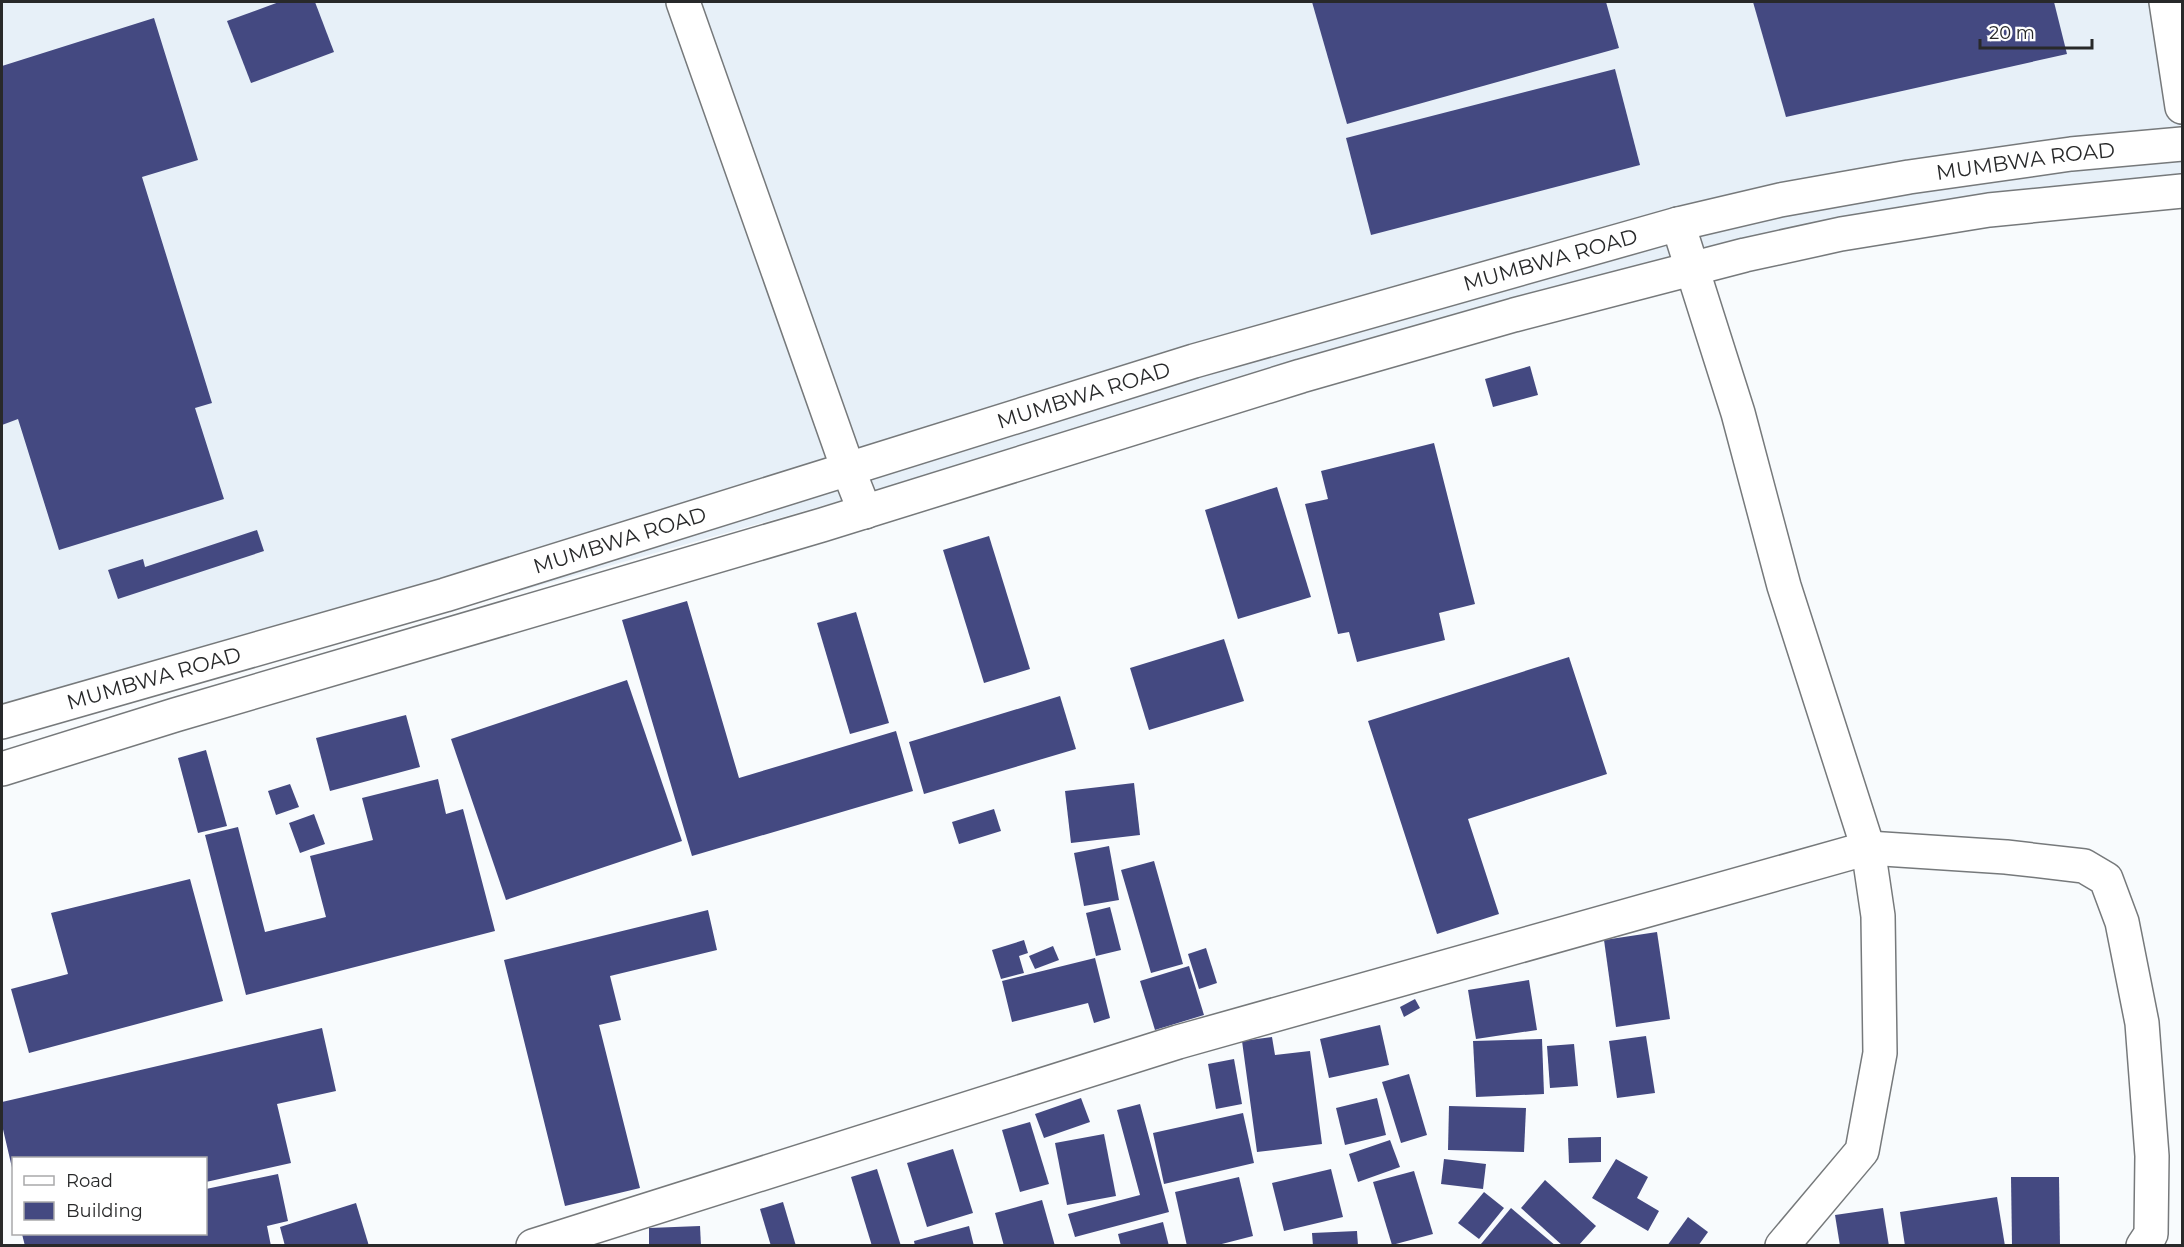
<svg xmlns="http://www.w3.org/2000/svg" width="2184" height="1247" viewBox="0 0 2184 1247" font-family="Montserrat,sans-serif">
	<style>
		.built { fill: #e7f0f8 }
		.building { fill: #444981 }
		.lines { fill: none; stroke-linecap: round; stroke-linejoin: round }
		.minor-casing { stroke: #76797b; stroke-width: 36 }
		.major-casing { stroke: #76797b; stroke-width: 36 }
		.minor { stroke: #fff; stroke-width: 33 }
		.major { stroke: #fff; stroke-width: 33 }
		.labels { text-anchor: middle; stroke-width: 6; stroke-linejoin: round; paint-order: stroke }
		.street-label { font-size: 21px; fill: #28292a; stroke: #fff }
	</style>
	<rect width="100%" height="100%" fill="#f8fbfd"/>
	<polygon class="built" points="2,2 2182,2 2182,203 1656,271 2,737"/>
	<g class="building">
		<polygon points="279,2 315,2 334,52 251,83 227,21"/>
		<polygon points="1312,2 1606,2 1619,48 1347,124"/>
		<polygon points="1753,2 2054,2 2067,54 1786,117"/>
		<polygon points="154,18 198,160 142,177 212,403 195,408 224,499 59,550 18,419 2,425 2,66"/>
		<polygon points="1615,69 1640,165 1371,235 1346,138"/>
		<polygon points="1530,366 1538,395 1493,407 1485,379"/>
		<polygon points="1434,443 1475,604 1439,613 1445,640 1357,662 1349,632 1338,634 1305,504 1328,499 1321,471"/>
		<polygon points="1277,487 1311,597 1238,619 1205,510"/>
		<polygon points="257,530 264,551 118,599 108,570 143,559 145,567"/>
		<polygon points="989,536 1030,669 984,683 943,550"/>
		<polygon points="687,601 739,778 896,731 913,791 692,856 622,620"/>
		<polygon points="856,612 889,723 850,734 817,623"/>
		<polygon points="1224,639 1244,701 1149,730 1130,668"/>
		<polygon points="1569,657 1607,774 1468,819 1499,914 1437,934 1368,721"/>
		<polygon points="627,680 682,841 506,900 451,739"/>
		<polygon points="1060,696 1076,749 924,794 909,742"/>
		<polygon points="406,715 420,767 330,791 316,738"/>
		<polygon points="206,750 227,826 198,833 178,758"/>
		<polygon points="438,779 446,814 463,809 495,931 246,995 205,835 238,827 265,932 326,917 310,856 373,840 362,798"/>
		<polygon points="1134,783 1140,835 1071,843 1065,791"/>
		<polygon points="290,784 299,807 276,815 268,791"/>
		<polygon points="994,809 1001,831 959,844 952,822"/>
		<polygon points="314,814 325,844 300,853 289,823"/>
		<polygon points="1109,846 1119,900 1084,906 1074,853"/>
		<polygon points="1154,861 1183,964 1151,973 1121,870"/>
		<polygon points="190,879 223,1001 29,1053 11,989 68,974 51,913"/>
		<polygon points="1110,907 1121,950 1096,956 1086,913"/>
		<polygon points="708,910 717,950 610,976 621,1020 599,1025 640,1188 565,1206 504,960"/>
		<polygon points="1657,932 1670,1019 1616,1027 1604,940"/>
		<polygon points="1024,940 1028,953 1019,956 1024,973 1001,979 992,950"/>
		<polygon points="1053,946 1059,960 1035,969 1029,956"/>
		<polygon points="1206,948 1217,983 1199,989 1188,954"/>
		<polygon points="1095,958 1110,1018 1094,1023 1088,1003 1012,1022 1002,981"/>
		<polygon points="1189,966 1204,1015 1155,1030 1140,981"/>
		<polygon points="1529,980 1537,1030 1476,1039 1468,990"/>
		<polygon points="1415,999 1420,1008 1404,1017 1400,1007"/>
		<polygon points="1380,1025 1389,1065 1329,1078 1320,1039"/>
		<polygon points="322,1028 336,1091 277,1104 291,1163 206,1182 206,1158 14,1158 13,1172 2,1125 2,1102"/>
		<polygon points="1646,1036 1655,1093 1617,1098 1609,1041"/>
		<polygon points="1272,1037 1275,1055 1310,1051 1322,1144 1257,1152 1242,1041"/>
		<polygon points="1542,1039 1544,1094 1476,1097 1473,1041"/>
		<polygon points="1574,1044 1578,1086 1550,1088 1547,1046"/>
		<polygon points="1234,1059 1242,1104 1216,1109 1208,1064"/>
		<polygon points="1409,1074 1427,1135 1401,1143 1382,1082"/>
		<polygon points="1081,1098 1090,1122 1044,1138 1035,1114"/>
		<polygon points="1377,1098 1386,1135 1345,1145 1336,1108"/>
		<polygon points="1140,1104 1169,1212 1075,1237 1068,1214 1140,1195 1117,1110"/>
		<polygon points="1449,1106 1526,1108 1524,1152 1448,1150"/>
		<polygon points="1243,1113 1254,1163 1164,1184 1153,1133"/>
		<polygon points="1030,1122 1049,1184 1020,1192 1002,1130"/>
		<polygon points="1104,1134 1116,1196 1067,1205 1055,1143"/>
		<polygon points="1601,1137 1601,1162 1569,1163 1568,1138"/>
		<polygon points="1390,1140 1400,1167 1358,1182 1349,1154"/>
		<polygon points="953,1149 973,1213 927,1227 907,1163"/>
		<polygon points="1444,1159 1486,1164 1483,1189 1441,1184"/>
		<polygon points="1616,1159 1648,1177 1637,1198 1659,1211 1648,1231 1592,1198"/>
		<polygon points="877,1169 901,1246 872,1246 851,1177"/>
		<polygon points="1331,1169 1343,1217 1284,1231 1272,1183"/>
		<polygon points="1414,1171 1433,1234 1392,1245 1373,1182"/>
		<polygon points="278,1174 288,1221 267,1226 271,1246 25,1246 22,1234 206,1234 206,1189"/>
		<polygon points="1239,1177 1253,1236 1214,1246 1187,1246 1175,1192"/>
		<polygon points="2011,1177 2059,1177 2060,1246 2012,1246"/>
		<polygon points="1545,1180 1596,1226 1578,1246 1563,1246 1521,1208"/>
		<polygon points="1484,1192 1504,1208 1479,1239 1458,1223"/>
		<polygon points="1997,1197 2005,1246 1905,1246 1900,1212"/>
		<polygon points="1042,1200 1055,1246 1004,1246 995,1213"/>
		<polygon points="783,1202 796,1246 771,1246 760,1209"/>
		<polygon points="356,1203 369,1246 285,1246 280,1227"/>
		<polygon points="1511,1208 1556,1246 1483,1246 1481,1244"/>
		<polygon points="1883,1208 1889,1246 1840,1246 1835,1215"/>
		<polygon points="1688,1217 1708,1232 1698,1246 1667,1246"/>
		<polygon points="1163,1222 1169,1246 1121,1246 1118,1234"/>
		<polygon points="700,1226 701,1246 649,1246 649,1228"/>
		<polygon points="969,1226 974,1246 915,1246 914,1241"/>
		<polygon points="1357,1231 1358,1246 1313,1246 1312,1233"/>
	</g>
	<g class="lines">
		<g class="minor-casing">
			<g id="minor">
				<polyline points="683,2 848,469 865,512"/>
				<polyline points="2166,2 2182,107"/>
				<polyline points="1678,224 1738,413 1784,586 1868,848 1878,916 1880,1053 1862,1151 1782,1246"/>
				<polyline points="533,1246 1178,1042 1868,848 2006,857 2084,866 2106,879 2122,922 2142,1023 2152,1156 2151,1234 2143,1246"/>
			</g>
		</g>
		<g class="major-casing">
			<g id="major">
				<path id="s1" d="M 2,722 L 445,595 L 1194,361 L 1678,224 L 1780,200 L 1909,177 L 2071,154 L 2182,144"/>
				<polyline points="2,769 175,715 822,525 1301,376 1514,315 1745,255 1841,234 1989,210 2182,191"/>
			</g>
		</g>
		<use href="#minor" class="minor"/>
		<use href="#major" class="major"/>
	</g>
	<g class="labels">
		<g class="street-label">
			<text dy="7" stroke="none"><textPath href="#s1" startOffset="2102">MUMBWA ROAD</textPath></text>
			<text dy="7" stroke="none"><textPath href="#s1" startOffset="1616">MUMBWA ROAD</textPath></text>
			<text dy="7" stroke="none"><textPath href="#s1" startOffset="1130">MUMBWA ROAD</textPath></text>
			<text dy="7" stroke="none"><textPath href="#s1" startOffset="644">MUMBWA ROAD</textPath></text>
			<text dy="7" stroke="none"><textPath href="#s1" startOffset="158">MUMBWA ROAD</textPath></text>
		</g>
	</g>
	<rect width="2184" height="1247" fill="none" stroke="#28292a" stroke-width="6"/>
	<rect x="12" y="1157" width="195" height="78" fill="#ffffff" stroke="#a9a9aa" stroke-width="1.5"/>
	<rect x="24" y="1176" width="30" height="9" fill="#ffffff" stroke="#a9a9aa" stroke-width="1.5"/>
	<text x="66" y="1187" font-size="18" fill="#28292a">Road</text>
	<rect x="24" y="1202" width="30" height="18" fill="#444981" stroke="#a9a9aa" stroke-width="1.5"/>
	<text x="66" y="1217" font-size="18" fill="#28292a">Building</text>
	<path d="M1980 39v9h112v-9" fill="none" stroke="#28292a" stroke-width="3"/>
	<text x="1989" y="39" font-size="18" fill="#28292a" stroke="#ffffff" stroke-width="4.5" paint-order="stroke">20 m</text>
</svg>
